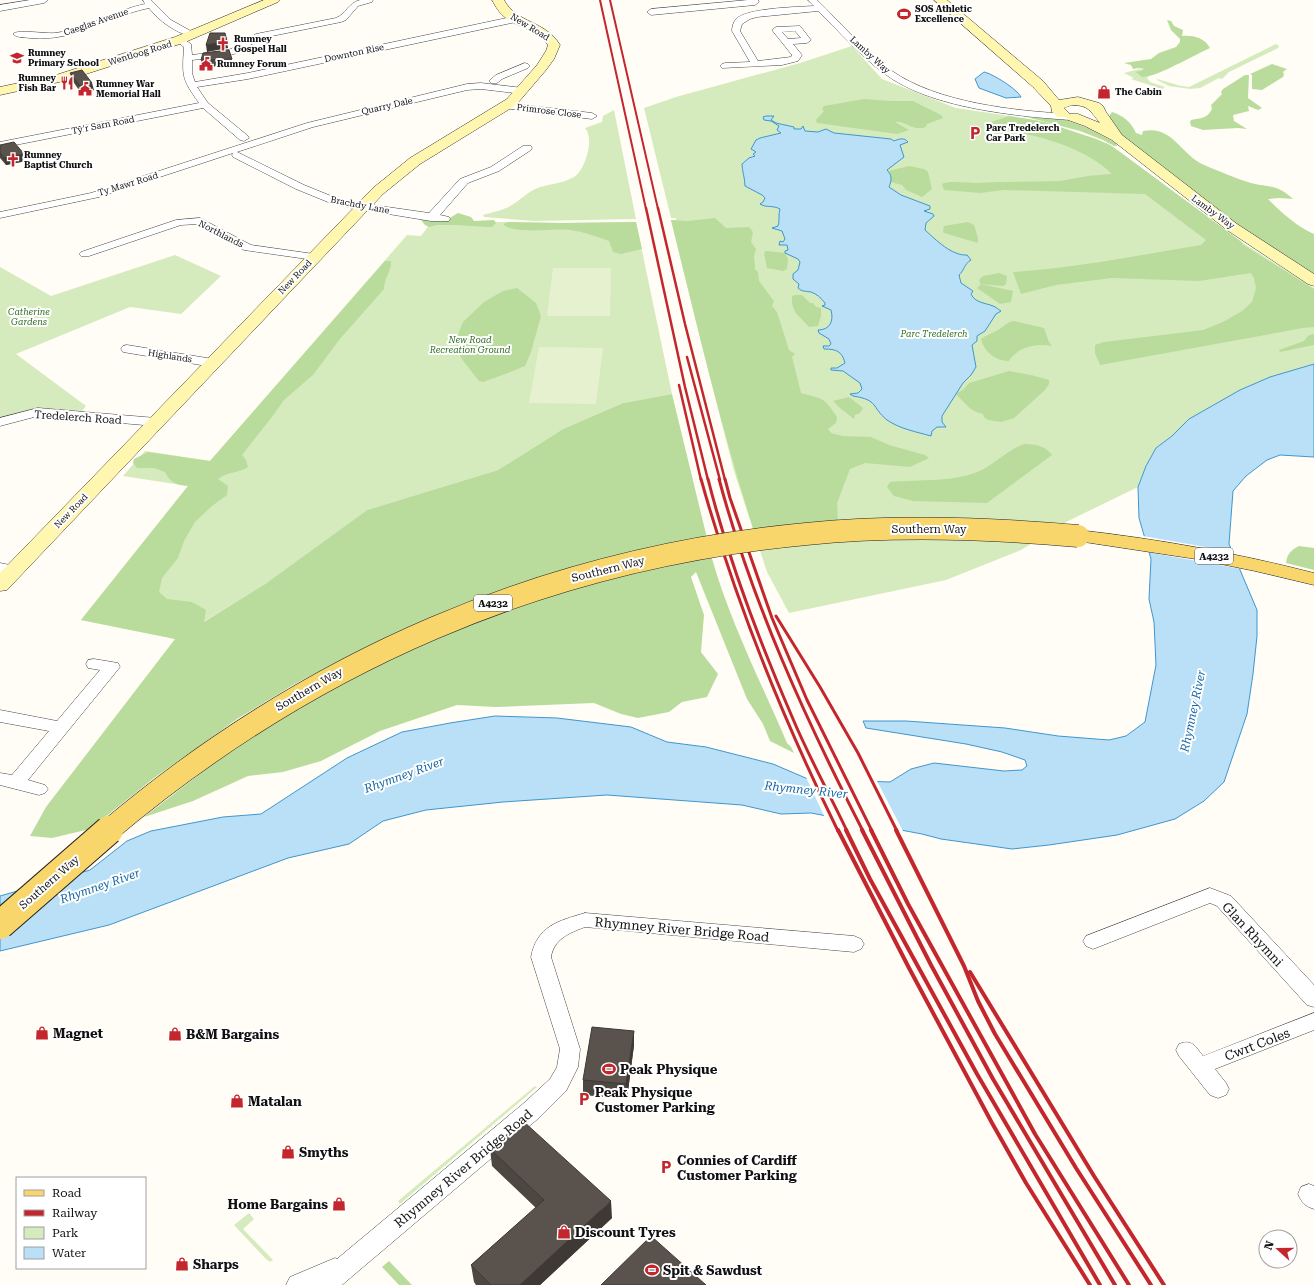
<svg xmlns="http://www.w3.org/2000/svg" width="1314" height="1285" viewBox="0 0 1314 1285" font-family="'Roboto Serif',serif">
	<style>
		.green { fill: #d5ebbd }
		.forest { fill: #b9dc9c }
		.pitch { fill: #e6f2cf }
		.water { fill: #b9e0f7; stroke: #3f96cf }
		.pier { fill: #fffdf5 }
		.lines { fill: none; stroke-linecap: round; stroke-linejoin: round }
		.street-casing { stroke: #444; stroke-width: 1 }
		.secondary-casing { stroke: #333; stroke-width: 1 }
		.primary-casing { stroke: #222; stroke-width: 1 }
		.street { fill: #fff; fill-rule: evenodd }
		.secondary { fill: #fff6b0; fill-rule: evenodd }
		.primary { fill: #f9d66b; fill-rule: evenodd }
		.rail-far3 { stroke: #c4262e; stroke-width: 2 }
		.rail-far2 { stroke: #c4262e; stroke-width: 2.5 }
		.rail-far1 { stroke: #c4262e; stroke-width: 3 }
		.rail { stroke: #c4262e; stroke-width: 4 }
		.primary-bridge-far1-casing { stroke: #222; stroke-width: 23; stroke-linecap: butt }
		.primary-bridge-casing { stroke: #222; stroke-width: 30; stroke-linecap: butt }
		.primary-bridge-far1 { stroke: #f9d66b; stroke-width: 22 }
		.primary-bridge { stroke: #f9d66b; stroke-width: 28 }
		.wall { fill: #4d4742 }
		.shaded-wall { fill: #3f3936 }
		.building { fill: #5a524d; stroke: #3f3936 }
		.labels { text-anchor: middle; stroke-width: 4; stroke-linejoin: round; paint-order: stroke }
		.far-poi-label { font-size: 9px; font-weight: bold; fill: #111; stroke: #fff; text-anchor: start }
		.far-street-label { font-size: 9px; fill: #111; stroke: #fff }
		.far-park-label { font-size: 9px; font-style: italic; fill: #2f6b1f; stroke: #fff }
		.shield { fill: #fff; stroke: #585858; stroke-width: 1 }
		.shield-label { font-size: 10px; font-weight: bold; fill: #111 }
		.street-label { font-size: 11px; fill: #111; stroke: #fff }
		.water-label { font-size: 12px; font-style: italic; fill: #1768a6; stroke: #fff }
		.near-street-label { font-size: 13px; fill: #111; stroke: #fff }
		.near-poi-label { font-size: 13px; font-weight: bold; fill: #111; stroke: #fff; text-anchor: start }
	</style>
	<rect width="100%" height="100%" fill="#fffdf5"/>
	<g class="green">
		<polygon points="1276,44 1279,46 1278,48 1229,72 1222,79 1219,78 1200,88 1190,89 1169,86 1157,80 1157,79 1181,86 1189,87"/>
		<polygon points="852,46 882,79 956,108 1036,120 1096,139 1110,145 1120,152 1243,243 1314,288 1314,364 1270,377 1213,405 1156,448 1146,466 1138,487 1066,522 1021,550 946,580 789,613 767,572 734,471 702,346 671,220 676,220 676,218 671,218 644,108 676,97 800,63"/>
		<polygon points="1139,69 1142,70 1139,70 1142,77 1149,76 1147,78 1150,82 1165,87 1162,89 1131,79 1134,78 1124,73"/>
		<path d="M 614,110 L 636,219 L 534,221 L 484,217 L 483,215 C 492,212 504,210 512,205 C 520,200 527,193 535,189 C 547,184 562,184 574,177 C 585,171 595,138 585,128 L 602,122 L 603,116 Z"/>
		<polygon points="432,221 562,223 636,222 672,394 623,403 563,429 498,470 367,510 265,584 176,639 81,620 188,486 123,476 145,451 210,461 407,235 421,236"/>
		<polygon points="175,255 221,276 181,314 130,307 16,354 86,406 82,411 34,408 33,410 0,419 0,267 51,296"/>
		<polygon points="535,1086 537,1087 400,1204 398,1201"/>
		<polygon points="249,1213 254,1219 243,1229 273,1260 270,1262 265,1258 234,1225"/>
	</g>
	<g class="forest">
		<path d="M 1167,20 L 1171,21 L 1174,26 L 1183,30 L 1182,36 C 1192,35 1204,37 1210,48 C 1194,55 1155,78 1142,77 L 1136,72 L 1144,69 L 1138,68 L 1133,69 L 1131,65 L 1124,63 L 1151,59 L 1159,53 L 1176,47 L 1180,42 L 1180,39 L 1171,30 Z"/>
		<polygon points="1272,64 1287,69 1283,72 1284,74 1283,77 1262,90 1252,89 1252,75 1250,74"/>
		<path d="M 1245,75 L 1249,75 L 1248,98 L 1262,108 L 1258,110 L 1248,106 L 1249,111 L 1233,115 L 1234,121 L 1247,129 L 1238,128 L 1203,130 L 1191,126 L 1190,122 L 1191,120 C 1201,118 1207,119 1212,109 L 1211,105 L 1222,94 L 1221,92 L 1223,89 Z"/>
		<path d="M 864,99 L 890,101 L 913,101 L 941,115 L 943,118 L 927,124 L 926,127 C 913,132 905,120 895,122 L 909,130 L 897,134 L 817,123 L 816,120 L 824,111 L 822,109 L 824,106 Z"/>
		<path d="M 1112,112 C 1124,116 1131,122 1136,133 L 1142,135 L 1143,131 C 1172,125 1180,153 1202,164 C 1216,170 1237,179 1251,183 C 1271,188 1277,184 1293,199 L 1280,198 L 1268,199 C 1282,213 1296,226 1314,234 L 1314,277 L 1254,238 L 1130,144 L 1117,130 L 1109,116 Z"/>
		<polygon points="1019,115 1066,120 1088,128 1116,143 1117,146 1114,146 1103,140 1080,131"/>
		<path d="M 1009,116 L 1045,122 L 1096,139 L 1110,145 L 1120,152 L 1243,243 L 1242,244 L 1314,289 L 1314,327 L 1303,328 L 1100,365 L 1095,353 L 1095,345 L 1104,342 L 1203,330 L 1223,322 L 1242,311 L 1252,302 L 1256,288 L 1254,278 L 1251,273 L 1199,281 L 1112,278 L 1056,285 L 1021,294 L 1013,272 C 1077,268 1139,255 1201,245 L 1206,240 L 1145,194 L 1004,190 L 980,193 L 944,190 L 942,184 C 948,180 969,183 978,183 C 1005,181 1033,182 1060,181 C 1068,180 1074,178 1082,177 C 1092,175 1102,175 1112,174 C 1089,151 1046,137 1014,132 C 1004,136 995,132 988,125 L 988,123 Z"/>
		<polygon points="909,166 924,169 928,172 932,189 922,197 906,190 902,185 891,182 890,173 888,171"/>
		<polygon points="458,213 471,217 474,221 494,220 496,223 492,227 487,227 455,225 437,225 429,227 425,225 421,220 424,219 448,219"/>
		<path d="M 715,218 L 726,228 L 749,227 L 753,232 L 751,242 L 756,249 L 754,256 L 755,269 L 758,272 L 759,281 L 774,301 L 772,306 L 777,312 L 789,350 L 795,354 L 792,357 L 801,393 C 823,399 824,397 837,417 L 836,423 L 828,429 L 831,433 L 843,436 L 871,437 L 889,445 L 925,455 L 929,458 L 910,467 L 865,463 L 850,469 L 837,503 L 838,523 L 754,531 C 721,429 697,325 671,220 L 688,221 Z"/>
		<path d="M 508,222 L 562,223 L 636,222 L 642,249 L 621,254 L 613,252 L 609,241 C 596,236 584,232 570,230 C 554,228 513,235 503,224 Z"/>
		<polygon points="968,222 974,225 978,238 978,243 944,233 943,230 944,226"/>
		<polygon points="766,251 785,253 788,259 787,269 783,271 767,268 764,253"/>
		<path d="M 385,261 L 391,261 C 392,271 384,278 384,289 L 339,340 L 313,375 L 284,400 L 272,417 L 242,455 L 246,460 L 248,467 C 237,474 228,471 218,479 L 228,486 L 227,495 L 212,506 L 195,522 L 184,541 L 178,558 L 162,578 L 159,592 L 167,599 L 192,602 L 206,610 L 204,622 L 265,584 L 367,510 L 498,470 L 563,429 L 623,403 L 672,394 L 707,538 L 523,583 L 460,605 L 400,631 L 329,666 L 293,685 L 237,719 L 154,778 L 90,829 L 52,838 L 30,836 L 46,807 L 175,639 L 81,620 L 188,486 C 177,485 170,483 165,472 L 154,468 L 137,468 L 133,463 L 134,459 L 148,452 L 210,461 Z"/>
		<polygon points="999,273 1007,276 1006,284 1003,286 981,284 979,280 983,276"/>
		<polygon points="981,284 1013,291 1011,302 1000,304 977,288"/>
		<polygon points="517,288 536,303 541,316 531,352 525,366 508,373 483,382 479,381 461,358 455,342 463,322 484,302 503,291"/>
		<path d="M 796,295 L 802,295 L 810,303 L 813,303 L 816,307 L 821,308 L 821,316 L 818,326 L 809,327 C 799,315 791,313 792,296 Z"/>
		<path d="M 1014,321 L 1044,328 L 1049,342 L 1052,346 C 1037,343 1017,347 1009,361 C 996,361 984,352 981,339 C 986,335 991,334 996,331 C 1003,328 1006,322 1014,321 Z"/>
		<polygon points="1314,334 1314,345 1280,352 1279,350 1304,341 1309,335"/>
		<path d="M 1009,371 L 1031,375 L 1049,380 L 1049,384 L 1045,390 L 1014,418 L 1001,422 L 988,420 L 984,417 L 983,414 C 968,411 965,401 955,394 L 963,390 L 969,383 Z"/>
		<polygon points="849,397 863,408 860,413 855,415 854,419 841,409 833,401"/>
		<path d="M 1024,444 C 1035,444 1046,446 1052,455 L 987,503 L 913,501 L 894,496 L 887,487 L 890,482 C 921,479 953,483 982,470 C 997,462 1008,450 1024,444 Z"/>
		<path d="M 1299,546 L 1314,548 L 1314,570 L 1286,563 C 1287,554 1291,550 1299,546 Z"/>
		<path d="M 711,555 C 729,620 761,682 787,743 L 791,747 L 794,753 L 770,741 L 763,724 L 747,699 L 696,572 L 691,577 L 704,615 L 701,652 L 718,674 L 707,697 L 682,702 L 669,712 L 638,718 L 621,714 L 594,703 L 496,707 L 457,705 L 380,731 L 321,761 L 283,772 L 248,776 L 193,801 L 144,817 L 222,757 L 293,710 L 403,651 L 547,595 Z"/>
		<polygon points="389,1261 410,1283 412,1285 399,1285 382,1267"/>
	</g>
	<g class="pitch">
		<polygon points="553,268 611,268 610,316 547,316"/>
		<polygon points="539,347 603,348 596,404 529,403"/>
	</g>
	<g class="water">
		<path d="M 984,72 C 993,74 1017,89 1021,97 L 1006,98 L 979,88 L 975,79 Z"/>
		<path d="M 766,116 L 774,116 L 771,120 L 776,123 L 794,127 L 794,129 L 801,129 L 803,126 L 805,131 L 818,132 L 826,129 L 834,133 L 891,139 L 894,141 C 899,139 904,137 908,142 L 900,145 L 904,157 L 887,170 C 892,175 892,180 889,187 L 901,195 L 930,206 L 930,209 L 924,211 L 933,214 L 934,216 L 926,223 L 925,230 C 936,240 952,256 967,255 L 971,260 C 964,264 964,271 959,275 L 961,283 L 973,291 L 971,294 C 975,303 986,303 993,306 C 996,307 999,310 1001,311 L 996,314 L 985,331 L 977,336 L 977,341 L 972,345 L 976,367 L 971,375 L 963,383 L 942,416 L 942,422 L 946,427 L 937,427 L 932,431 L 931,436 C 917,432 900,429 887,420 C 871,407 879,400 853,396 L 850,394 L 858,393 L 862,389 L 860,383 L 843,371 L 831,370 L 831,368 L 837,368 L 845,363 C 842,351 836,349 824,349 L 823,346 L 829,346 L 831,344 L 829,339 L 819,333 L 818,330 C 830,330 834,321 831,310 L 822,306 L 825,305 L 825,303 C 821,298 817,294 811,292 C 806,291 802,292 798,288 L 799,284 L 793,279 L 793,274 L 798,270 L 800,262 L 798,259 L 785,253 L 785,251 L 788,250 L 787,245 L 779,245 L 780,241 L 783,242 L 785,239 L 782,231 L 772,228 L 778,226 C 780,221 778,215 780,209 C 773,205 766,208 760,204 L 763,202 L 765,198 L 762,195 L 745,186 C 745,178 742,171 742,164 L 749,158 L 755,156 L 753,154 L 756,152 L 751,149 L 756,140 L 760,138 L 781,133 L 777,130 L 779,126 L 771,121 L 764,120 L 763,117 Z"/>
		<polygon points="1314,364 1314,457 1280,455 1267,460 1246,476 1233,491 1229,544 1257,610 1257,636 1253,674 1247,714 1224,782 1204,801 1175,819 1117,835 1049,845 1012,849 941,839 922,834 811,813 781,814 742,805 607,795 503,802 426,810 383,821 349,844 288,858 109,925 0,951 0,896 90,870 127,841 151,831 223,817 261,814 347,758 402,732 450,723 495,716 557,718 631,727 667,742 706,747 773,764 808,779 890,782 911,769 934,763 1004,771 1022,770 1027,766 1025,760 1002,752 966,744 866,728 863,721 906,721 1005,728 1058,736 1109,740 1126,736 1145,722 1156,665 1154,622 1149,599 1151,559 1139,518 1138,487 1146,466 1156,448 1172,436 1189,419 1240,390 1270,377"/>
	</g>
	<g class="pier">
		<polygon points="1143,536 1234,552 1241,569 1147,552"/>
		<polygon points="805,775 808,777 876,779 904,833 825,818"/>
	</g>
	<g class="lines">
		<g class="street-casing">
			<g id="street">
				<polygon points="30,0 48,0 44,3 0,11 0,5"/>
				<path d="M 143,0 L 151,0 L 171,20 L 198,35 L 194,38 L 191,37 C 174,31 160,22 149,8 C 105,17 77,42 30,38 C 24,37 17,38 13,34 C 17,29 46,34 55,33 C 86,30 114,10 145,4 Z"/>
				<path d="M 360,0 L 373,0 L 372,2 L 358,6 L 346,20 L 341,22 L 262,38 L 237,53 L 227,56 L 192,60 L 192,73 L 195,82 L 248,73 L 516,16 L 520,19 L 516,22 L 248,79 L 197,87 L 208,103 L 248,136 L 249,138 L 244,141 L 240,140 L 203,108 L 0,148 L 0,142 L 199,103 C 182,79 182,77 184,47 L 175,40 L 176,38 L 182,38 L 191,44 L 192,55 L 223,51 L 231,49 L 256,34 L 336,18 C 346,14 348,3 360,0 Z"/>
				<polygon points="748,0 758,0 759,2 755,5 651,15 647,12 651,9"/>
				<path d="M 808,0 L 817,0 C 841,23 864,51 892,71 C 938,103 1015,111 1070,114 L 1075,117 L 1070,120 C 1015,116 930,108 885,74 C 860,56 840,32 818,11 L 757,17 L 750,19 L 742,24 L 740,31 L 758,61 L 791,57 L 792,55 L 772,30 L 776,27 L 800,26 L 811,40 L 807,43 L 793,44 L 802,55 L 798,61 L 782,65 L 722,68 L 720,66 L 722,64 L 725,63 L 750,62 L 732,31 C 732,27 733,23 736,19 C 747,8 797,7 814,6 ZM 795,31 L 801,38 L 788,39 L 782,32 Z"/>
				<polygon points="525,63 528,64 530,66 528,68 502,79 497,83 491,83 489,81 496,75"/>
				<polygon points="481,83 523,88 528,91 523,94 481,89 467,90 313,127 237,152 304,185 336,198 352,202 429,213 460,179 491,167 523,146 531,146 532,148 531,150 499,171 468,183 440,215 449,217 450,219 449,221 431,221 352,208 328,202 296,189 233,157 232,155 233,153 99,197 0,218 0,212 91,193 307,123 467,84"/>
				<polygon points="506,103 592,113 597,116 592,119 503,108 501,106"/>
				<polygon points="200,218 251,245 314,254 318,255 320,257 318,259 314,260 244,250 198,224 181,225 89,256 81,256 79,254 81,252 176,220"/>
				<polygon points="127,345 213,359 217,360 219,363 217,366 213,367 123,352 121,349 123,346"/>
				<polygon points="38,408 156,418 161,419 163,422 161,425 156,426 38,416 0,426 0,418"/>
				<polygon points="0,563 20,567 23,570 20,573 15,575 0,573"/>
				<polygon points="94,659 118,663 120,667 28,780 45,785 48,789 45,793 39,795 0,785 0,773 12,775 49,731 0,722 0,710 57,721 100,670 88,668 86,664 88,660"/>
				<polygon points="1210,888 1231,896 1314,985 1314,1007 1307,1005 1217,906 1210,903 1093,949 1086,946 1083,941 1086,936"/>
				<path d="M 585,913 L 854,936 L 861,939 L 864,944 L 861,949 L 854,952 L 585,927 C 569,933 554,939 551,957 L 580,1049 L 578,1067 L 566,1091 L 540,1117 L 342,1285 L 286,1285 L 290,1277 L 335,1258 L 337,1259 L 524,1103 L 550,1079 L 557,1067 L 560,1049 L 531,957 C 537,926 558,921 585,913 Z"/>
				<path d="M 1314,1013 L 1314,1030 L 1215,1069 L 1226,1083 L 1229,1089 L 1226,1095 L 1218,1098 L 1210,1095 L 1179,1056 L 1176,1050 L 1179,1044 C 1192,1039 1195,1046 1203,1056 Z"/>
				<path d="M 1309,1184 L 1314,1186 L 1314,1209 C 1305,1206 1302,1203 1298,1194 L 1301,1187 Z"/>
			</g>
		</g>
		<g class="secondary-casing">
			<g id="secondary">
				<polygon points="264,0 280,0 278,2 183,43 64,81 0,95 0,87 56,75 175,37"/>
				<path d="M 492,0 L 504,0 C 517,24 545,20 560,45 L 554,59 L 546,70 L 516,105 L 420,164 L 383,194 L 7,590 L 0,591 L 0,573 L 373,188 L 410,158 L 507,99 L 537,65 L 546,51 L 548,45 C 539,30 519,28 506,18 C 499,13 496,7 492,0 Z"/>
				<path d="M 934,0 L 947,0 L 1043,81 L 1059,100 L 1078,97 L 1099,103 L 1103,106 L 1106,112 L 1122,135 L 1237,224 L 1314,274 L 1314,286 L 1308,284 L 1227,230 L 1112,140 L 1085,126 L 1068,120 L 1066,117 L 1058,117 L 1052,112 L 1051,106 L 1033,87 ZM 1072,105 C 1089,105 1090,111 1100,123 L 1078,114 L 1070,114 L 1064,108 Z"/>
			</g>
		</g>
		<g class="primary-casing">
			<path id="primary" d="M 1078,530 C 1158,539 1236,553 1314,573 L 1314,585 L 1255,571 L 1196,559 L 1071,540 L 1068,536 L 1071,532 Z"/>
		</g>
		<use href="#street" class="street"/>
		<use href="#secondary" class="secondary"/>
		<use href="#primary" class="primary"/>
		<g class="rail-far3">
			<polyline points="600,0 646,209"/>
			<polyline points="610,0 658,209"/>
		</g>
		<g class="rail-far2">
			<polyline points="646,208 685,387 708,480"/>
			<polyline points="658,208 685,324 725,480"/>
			<polyline points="687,357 720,480"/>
			<polyline points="679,385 701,480"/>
		</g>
		<g class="rail-far1">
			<path d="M 701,479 C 735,601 782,717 838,831"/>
			<path d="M 708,479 C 728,558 760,643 793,719 C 809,757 829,793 847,831"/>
			<path d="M 719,479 C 752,602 805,718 863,831"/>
			<polyline points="725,479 730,498 772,618 807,700 872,831"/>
			<polyline points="776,616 820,687 858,753 897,831"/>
		</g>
		<g class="rail">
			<polyline points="838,830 909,968 992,1123 1026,1183 1090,1285"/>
			<polyline points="846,830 870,879 977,1074 1100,1285"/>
			<polyline points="862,830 931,965 993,1079 1115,1285"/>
			<polyline points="871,830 908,904 1035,1134 1129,1285"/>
			<polyline points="896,830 964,966 978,1001 995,1034 1076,1168 1151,1285"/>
			<polyline points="970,972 1094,1176 1164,1285"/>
		</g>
		<g class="primary-bridge-far1-casing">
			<path id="primary-bridge-far1" d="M 108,831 C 309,661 543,559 806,534 C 896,525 988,528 1078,536"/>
		</g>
		<g class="primary-bridge-casing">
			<polyline id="primary-bridge" points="0,925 109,830"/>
		</g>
		<use href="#primary-bridge-far1" class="primary-bridge-far1"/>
		<use href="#primary-bridge" class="primary-bridge"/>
	</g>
	<g class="wall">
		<polygon points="232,59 233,66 202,67 201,60"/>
		<polygon points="70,73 94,90 81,93 72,80"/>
		<polygon points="0,145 26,161 6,165 0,158"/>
		<polygon points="634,1031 634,1045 627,1099 583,1095 583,1080"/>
		<polygon points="490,1149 612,1218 540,1285 476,1285 474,1282 471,1265 536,1208 492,1166"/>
	</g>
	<g class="shaded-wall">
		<polygon points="227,41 228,48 207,52 206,45"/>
		<polygon points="92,83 94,90 81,93 80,86"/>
		<polygon points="24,154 26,161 6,165 4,158"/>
		<polygon points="634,1031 634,1045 627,1099 626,1084"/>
		<polygon points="611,1201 612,1218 540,1285 520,1285"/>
	</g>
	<g class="building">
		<polygon points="210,33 225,33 227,41 206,45"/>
		<polygon points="229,50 232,59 201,60 203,53"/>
		<polygon points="82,70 92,83 80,86 70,73"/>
		<polygon points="14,142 24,154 4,158 0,153 0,145"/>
		<polygon points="592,1027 634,1031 626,1084 583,1080"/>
		<polygon points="523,1121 611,1201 520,1285 491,1285 471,1265 544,1200 490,1149"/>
		<polygon points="651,1236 706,1285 601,1285"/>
	</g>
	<defs>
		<g id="stadium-bare" transform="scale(1.08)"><path d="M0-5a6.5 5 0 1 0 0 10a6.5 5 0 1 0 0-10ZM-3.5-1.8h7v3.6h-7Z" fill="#c4262e" stroke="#fff" stroke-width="2.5" paint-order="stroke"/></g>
		<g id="church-bare" transform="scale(1.08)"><path d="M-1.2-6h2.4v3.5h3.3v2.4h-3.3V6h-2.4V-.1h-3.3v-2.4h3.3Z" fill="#c4262e" stroke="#fff" stroke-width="2.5" paint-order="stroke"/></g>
		<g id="school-bare" transform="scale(1.08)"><path d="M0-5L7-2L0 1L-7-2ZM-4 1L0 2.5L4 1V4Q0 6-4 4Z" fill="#c4262e" stroke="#fff" stroke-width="2.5" paint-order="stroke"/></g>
		<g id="civic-bare" transform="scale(1.08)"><path d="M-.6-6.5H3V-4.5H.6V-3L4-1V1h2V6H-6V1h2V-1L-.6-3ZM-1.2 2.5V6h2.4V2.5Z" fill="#c4262e" stroke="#fff" stroke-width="2.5" paint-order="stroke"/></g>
		<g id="restaurant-bare" transform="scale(1.08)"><path d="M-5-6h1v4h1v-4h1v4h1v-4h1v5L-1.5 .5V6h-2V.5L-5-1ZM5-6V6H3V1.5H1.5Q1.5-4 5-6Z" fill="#c4262e" stroke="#fff" stroke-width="2.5" paint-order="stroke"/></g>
		<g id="shop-bare" transform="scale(1.08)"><path d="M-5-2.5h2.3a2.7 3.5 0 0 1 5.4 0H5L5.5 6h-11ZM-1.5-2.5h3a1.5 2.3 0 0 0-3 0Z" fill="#c4262e" stroke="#fff" stroke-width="2.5" paint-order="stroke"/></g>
		<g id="parking-bare" transform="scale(1.08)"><path d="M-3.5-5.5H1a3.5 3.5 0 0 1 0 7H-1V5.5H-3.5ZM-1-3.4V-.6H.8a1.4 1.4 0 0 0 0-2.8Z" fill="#c4262e" stroke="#fff" stroke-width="2.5" paint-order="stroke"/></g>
	</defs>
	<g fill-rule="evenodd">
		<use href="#stadium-bare" x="904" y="14"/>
		<use href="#church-bare" x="223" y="44"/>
		<use href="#school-bare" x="17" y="58"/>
		<use href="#civic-bare" x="206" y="64"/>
		<use href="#restaurant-bare" x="67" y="83"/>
		<use href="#civic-bare" x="85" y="89"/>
		<use href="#shop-bare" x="1104" y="92"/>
		<use href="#parking-bare" x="975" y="133"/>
		<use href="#church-bare" x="13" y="160"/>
		<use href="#shop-bare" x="42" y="1033"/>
		<use href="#shop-bare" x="175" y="1034"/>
		<use href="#stadium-bare" x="609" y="1069"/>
		<use href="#parking-bare" x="584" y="1099"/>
		<use href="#shop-bare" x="237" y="1101"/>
		<use href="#shop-bare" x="288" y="1152"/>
		<use href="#parking-bare" x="666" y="1167"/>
		<use href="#shop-bare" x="339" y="1204"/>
		<use href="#shop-bare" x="564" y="1232"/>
		<use href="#shop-bare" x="182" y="1264"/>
		<use href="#stadium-bare" x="652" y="1270"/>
	</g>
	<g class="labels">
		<g class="far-poi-label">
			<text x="915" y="12">SOS Athletic<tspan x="915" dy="10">Excellence</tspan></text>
			<text x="234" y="42">Rumney<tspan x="234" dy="10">Gospel Hall</tspan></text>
			<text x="28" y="56">Rumney<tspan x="28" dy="10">Primary School</tspan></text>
			<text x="217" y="67">Rumney Forum</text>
			<text x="56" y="81" text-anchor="end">Rumney<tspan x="56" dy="10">Fish Bar</tspan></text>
			<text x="96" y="87">Rumney War<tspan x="96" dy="10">Memorial Hall</tspan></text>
			<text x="1115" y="95">The Cabin</text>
			<text x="986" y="131">Parc Tredelerch<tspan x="986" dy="10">Car Park</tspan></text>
			<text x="24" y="158">Rumney<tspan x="24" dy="10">Baptist Church</tspan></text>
		</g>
		<g class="far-street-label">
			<text transform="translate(96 22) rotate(-19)" y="3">Caeglas Avenue</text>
			<text transform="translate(530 27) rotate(31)" y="3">New Road</text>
			<text transform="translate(140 53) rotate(-17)" y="3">Wentloog Road</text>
			<text transform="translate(354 53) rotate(-12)" y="3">Downton Rise</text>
			<text transform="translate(870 55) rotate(42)" y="3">Lamby Way</text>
			<text transform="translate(387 106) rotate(-13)" y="3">Quarry Dale</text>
			<text transform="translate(549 111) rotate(7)" y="3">Primrose Close</text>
			<text transform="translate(103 125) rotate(-11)" y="3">Tŷ'r Sarn Road</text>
			<text transform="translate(128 184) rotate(-17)" y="3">Ty Mawr Road</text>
			<text transform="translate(360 205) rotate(11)" y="3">Brachdy Lane</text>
			<text transform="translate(1213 212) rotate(36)" y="3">Lamby Way</text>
			<text transform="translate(221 234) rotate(27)" y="3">Northlands</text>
			<text transform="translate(295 277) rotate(-46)" y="3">New Road</text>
			<text transform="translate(170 356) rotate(9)" y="3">Highlands</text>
			<text transform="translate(71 511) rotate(-46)" y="3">New Road</text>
		</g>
		<g class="far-park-label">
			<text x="29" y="315">Catherine<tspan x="29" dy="10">Gardens</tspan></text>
			<text x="934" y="337">Parc Tredelerch</text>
			<text x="470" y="343">New Road<tspan x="470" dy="10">Recreation Ground</tspan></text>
		</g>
		<g class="shield">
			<rect x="1195" y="548" width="38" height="16" rx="3"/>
			<rect x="474" y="595" width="38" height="16" rx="3"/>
		</g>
		<g class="shield-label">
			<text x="1214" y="560">A4232</text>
			<text x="493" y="607">A4232</text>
		</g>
		<g class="street-label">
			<text transform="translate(78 417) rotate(4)" y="4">Tredelerch Road</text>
			<text x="929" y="533">Southern Way</text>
			<text transform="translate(608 569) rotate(-14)" y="4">Southern Way</text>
			<text transform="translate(309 689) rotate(-30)" y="4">Southern Way</text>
			<text transform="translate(49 882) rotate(-41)" y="4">Southern Way</text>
		</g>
		<g class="water-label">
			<text transform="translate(1193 711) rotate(-78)" y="4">Rhymney River</text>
			<text transform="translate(404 775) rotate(-20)" y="4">Rhymney River</text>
			<text transform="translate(806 790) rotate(6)" y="4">Rhymney River</text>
			<text transform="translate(100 886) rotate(-19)" y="4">Rhymney River</text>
		</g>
		<g class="near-street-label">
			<text transform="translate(682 929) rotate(5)" y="5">Rhymney River Bridge Road</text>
			<text transform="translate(1253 934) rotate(47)" y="5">Glan Rhymni</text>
			<text transform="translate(1257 1044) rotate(-21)" y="5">Cwrt Coles</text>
			<text transform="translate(463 1168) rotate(-40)" y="5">Rhymney River Bridge Road</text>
		</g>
		<g class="near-poi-label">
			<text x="53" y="1038">Magnet</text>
			<text x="186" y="1039">B&amp;M Bargains</text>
			<text x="620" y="1074">Peak Physique</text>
			<text x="595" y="1097">Peak Physique<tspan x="595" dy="15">Customer Parking</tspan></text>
			<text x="248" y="1106">Matalan</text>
			<text x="299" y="1157">Smyths</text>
			<text x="677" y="1165">Connies of Cardiff<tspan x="677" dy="15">Customer Parking</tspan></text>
			<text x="328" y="1209" text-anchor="end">Home Bargains</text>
			<text x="575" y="1237">Discount Tyres</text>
			<text x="193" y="1269">Sharps</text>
			<text x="663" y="1275">Spit &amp; Sawdust</text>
		</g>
	</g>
	<rect x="16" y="1177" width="130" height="92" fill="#ffffff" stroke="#a0a0a0"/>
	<rect x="24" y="1190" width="20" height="6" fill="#f9d66b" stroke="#a0a0a0"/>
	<text x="52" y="1197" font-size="12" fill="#111111">Road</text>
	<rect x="24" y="1210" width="20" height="6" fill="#c4262e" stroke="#a0a0a0"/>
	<text x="52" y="1217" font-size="12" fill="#111111">Railway</text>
	<rect x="24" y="1227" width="20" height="12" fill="#d5ebbd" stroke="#a0a0a0"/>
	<text x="52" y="1237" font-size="12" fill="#111111">Park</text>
	<rect x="24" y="1247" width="20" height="12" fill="#b9e0f7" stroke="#a0a0a0"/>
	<text x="52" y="1257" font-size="12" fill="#111111">Water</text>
	<g transform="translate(1278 1249) rotate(291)"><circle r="19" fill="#ffffff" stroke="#a0a0a0"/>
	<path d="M0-3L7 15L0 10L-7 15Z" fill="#c4262e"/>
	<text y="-6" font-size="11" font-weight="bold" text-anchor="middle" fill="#111111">N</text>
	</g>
</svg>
